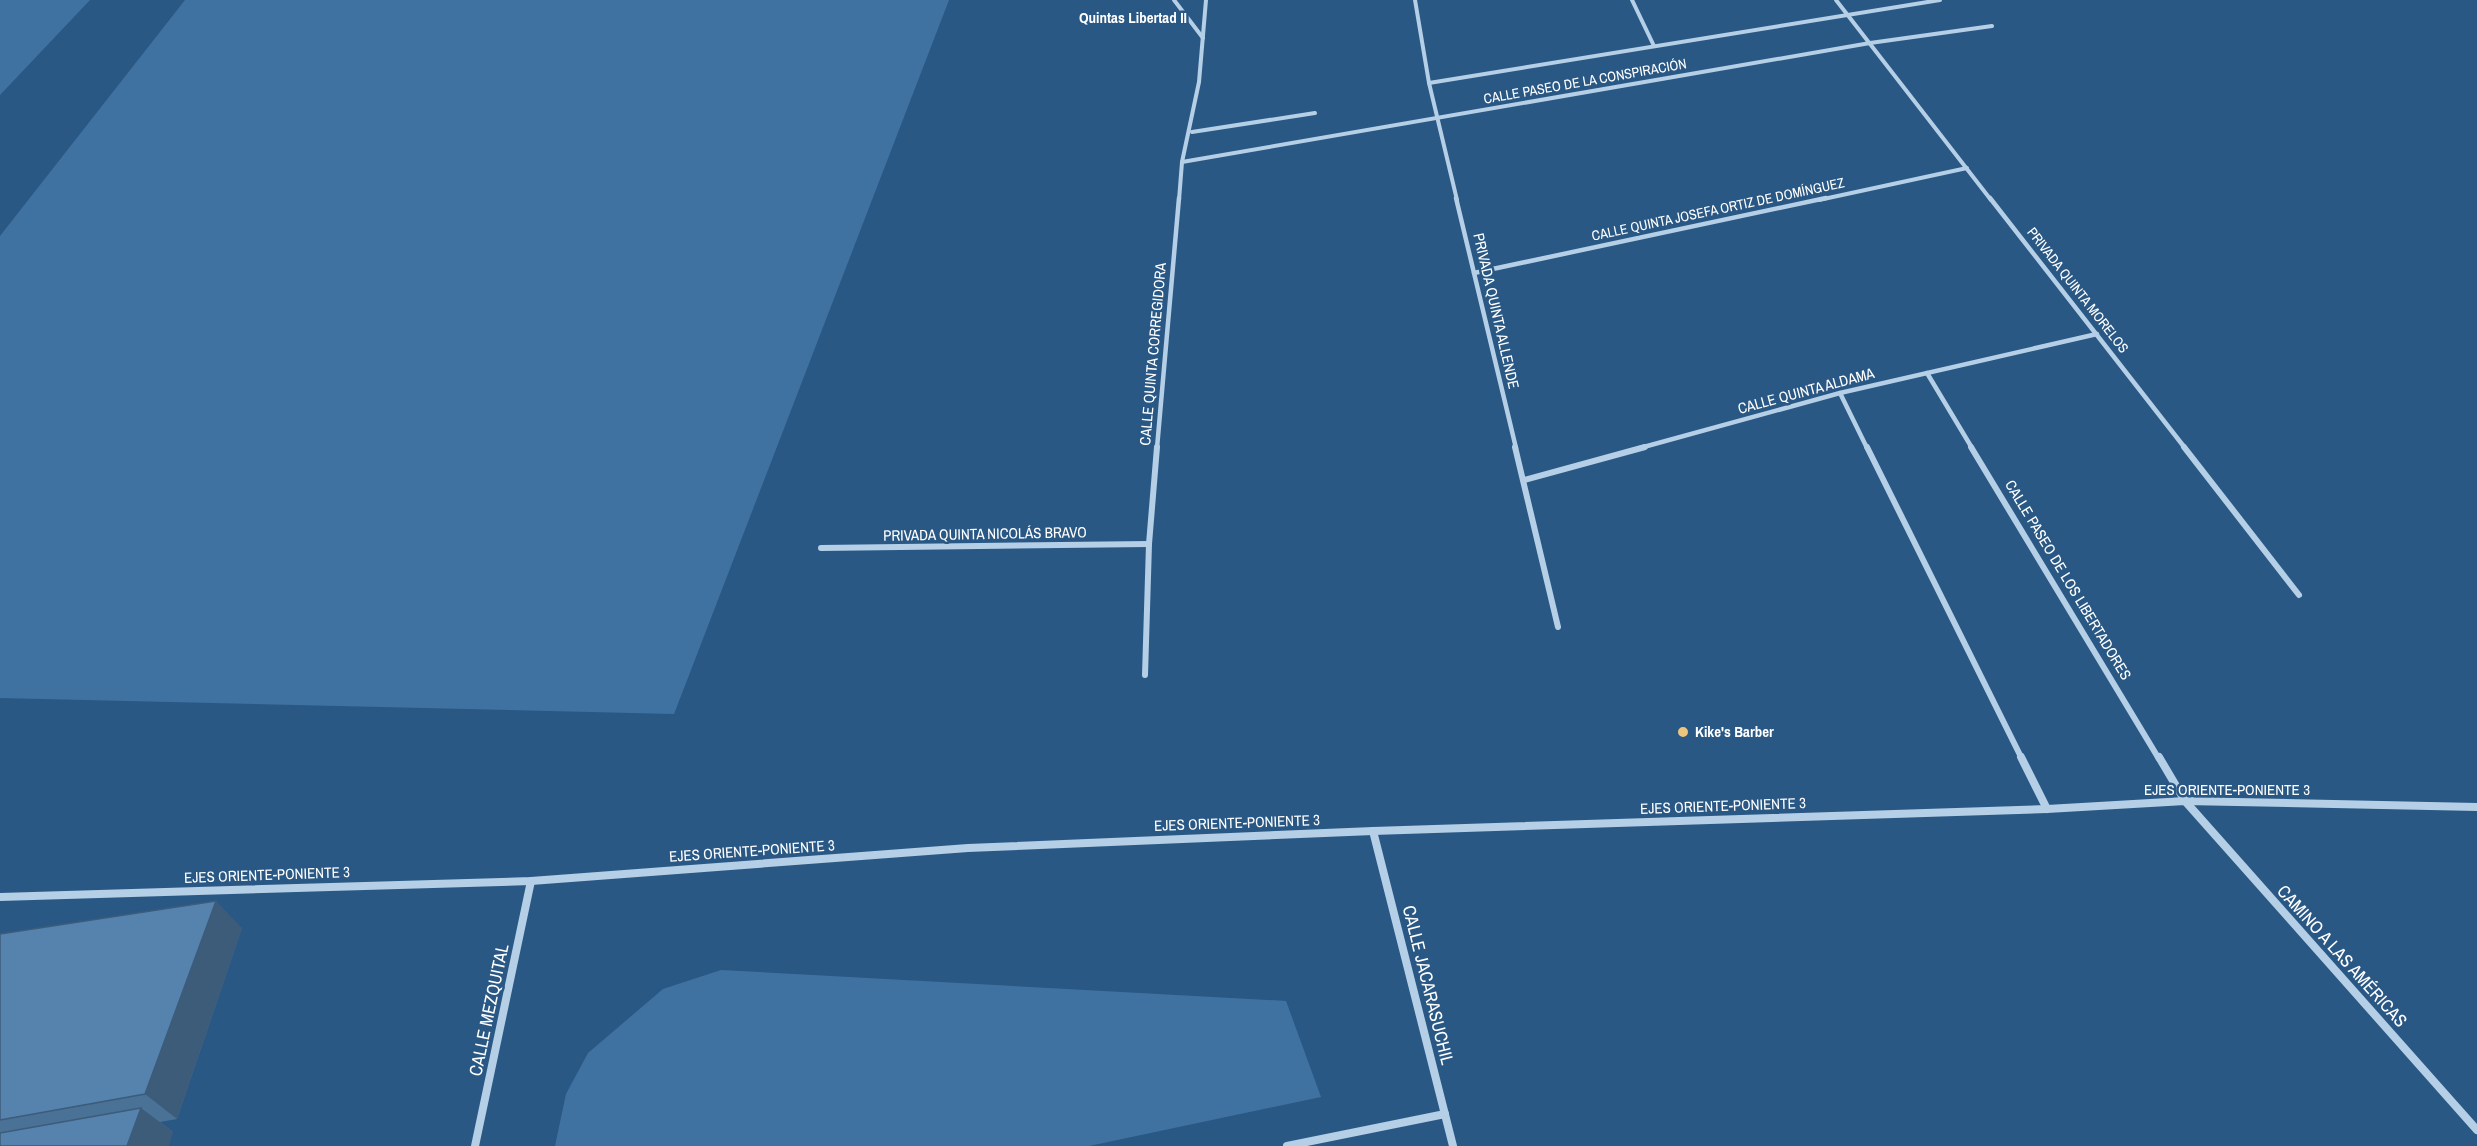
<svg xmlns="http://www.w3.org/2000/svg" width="2477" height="1146" viewBox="0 0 2477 1146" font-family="'Archivo Narrow',sans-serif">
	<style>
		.green { fill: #4072a1 }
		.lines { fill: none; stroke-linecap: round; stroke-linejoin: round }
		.street-far3 { stroke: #b5cfe7; stroke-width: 4 }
		.street-far2 { stroke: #b5cfe7; stroke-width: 4.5 }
		.street-far1 { stroke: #b5cfe7; stroke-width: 6 }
		.street { stroke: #b5cfe7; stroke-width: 8 }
		.wall { fill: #4a7196 }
		.shaded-wall { fill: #3c5c7a }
		.building { fill: #5683ae; stroke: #3c5c7a; stroke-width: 1.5 }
		.poi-dot { fill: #edc57d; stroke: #2a5885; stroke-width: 2 }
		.labels { text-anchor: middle; stroke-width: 5; stroke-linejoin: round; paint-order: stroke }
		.far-street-label { font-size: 14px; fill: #fff; stroke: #2a5885 }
		.far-quarter-label { font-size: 15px; font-weight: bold; fill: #fff; stroke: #2a5885 }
		.street-label { font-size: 15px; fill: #fff; stroke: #2a5885 }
		.poi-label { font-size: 15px; font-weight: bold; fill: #fff; stroke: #2a5885; text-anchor: start }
		.near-street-label { font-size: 18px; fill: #fff; stroke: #2a5885 }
	</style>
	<rect width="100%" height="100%" fill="#2a5885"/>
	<g class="green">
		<polygon points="0,0 90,0 0,95"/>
		<polygon points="185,0 949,0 674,714 0,698 0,236"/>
		<polygon points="721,970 1286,1001 1321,1097 1089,1146 555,1146 566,1094 588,1053 663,989"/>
	</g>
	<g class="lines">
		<g class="street-far3">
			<polyline points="1174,0 1203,38"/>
			<polyline points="1415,0 1429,83 1457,200"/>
			<polyline points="1632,0 1654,46"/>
			<polyline points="1836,0 1991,200"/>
			<polyline points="1429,83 1940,0"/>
			<polyline points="1192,132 1315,113"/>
			<polyline points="1182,162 1870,43 1992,26"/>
			<polyline points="1179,200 1182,162 1199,82 1206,0"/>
			<polyline points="1819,200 1967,168"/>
		</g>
		<g class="street-far2">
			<polyline points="1456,198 1516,448"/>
			<polyline points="1990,198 2185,448"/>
			<polyline points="1474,273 1826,198"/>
			<polyline points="1927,373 1972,448"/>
			<polyline points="1840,393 1867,448"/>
			<polyline points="1157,448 1179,198"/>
			<polyline points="1640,448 1840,393 2097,334"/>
		</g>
		<g class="street-far1">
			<polyline points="1515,447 1558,627"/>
			<polyline points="1867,447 2022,759"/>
			<polyline points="1971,447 2159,759"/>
			<polyline points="2184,447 2299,595"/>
			<polyline points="1524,480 1645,447"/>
			<polyline points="821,548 1149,544"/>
			<polyline points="1145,675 1149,544 1157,447"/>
		</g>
		<g class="street">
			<polyline points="2021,757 2047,809"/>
			<polyline points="2159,757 2185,801 2477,1130"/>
			<polyline points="1373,831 1453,1146"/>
			<polyline points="0,897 531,881 968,848 1373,831 2047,809 2185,801 2477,807"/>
			<polyline points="475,1146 531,881"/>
			<polyline points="1287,1146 1445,1114"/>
		</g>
	</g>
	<polygon class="wall" points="242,928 177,1119 160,1122 173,1132 0,1146 0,934"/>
	<g class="shaded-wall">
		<polygon points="216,901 242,928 177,1119 145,1094"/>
		<polygon points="141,1108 173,1132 169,1146 127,1146"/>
	</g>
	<g class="building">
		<polygon points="216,901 145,1094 0,1120 0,934"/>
		<polygon points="141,1108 127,1146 0,1146 0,1133"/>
	</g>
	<circle class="poi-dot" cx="1683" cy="732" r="6"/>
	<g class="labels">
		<g class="far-street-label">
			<text transform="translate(1585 81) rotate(-10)" y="5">CALLE PASEO DE LA CONSPIRACIÓN</text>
			<text transform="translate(1718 209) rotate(-12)" y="5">CALLE QUINTA JOSEFA ORTIZ DE DOMÍNGUEZ</text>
			<text transform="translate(2078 290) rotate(52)" y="5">PRIVADA QUINTA MORELOS</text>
		</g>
		<g class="far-quarter-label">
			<text x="1133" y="23">Quintas Libertad II</text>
		</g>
		<g class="street-label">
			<text transform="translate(1496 311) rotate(77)" y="5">PRIVADA QUINTA ALLENDE</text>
			<text transform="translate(1153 354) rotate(-85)" y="5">CALLE QUINTA CORREGIDORA</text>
			<text transform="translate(1806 391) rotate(-15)" y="5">CALLE QUINTA ALDAMA</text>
			<text transform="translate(985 534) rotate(-1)" y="5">PRIVADA QUINTA NICOLÁS BRAVO</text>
			<text transform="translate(2068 580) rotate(59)" y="5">CALLE PASEO DE LOS LIBERTADORES</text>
			<text x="2227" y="795">EJES ORIENTE-PONIENTE 3</text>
			<text transform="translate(1723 806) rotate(-2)" y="5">EJES ORIENTE-PONIENTE 3</text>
			<text transform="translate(1237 823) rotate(-2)" y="5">EJES ORIENTE-PONIENTE 3</text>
			<text transform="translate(752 851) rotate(-4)" y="5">EJES ORIENTE-PONIENTE 3</text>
			<text transform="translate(267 875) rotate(-2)" y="5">EJES ORIENTE-PONIENTE 3</text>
		</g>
		<g class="poi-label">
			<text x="1695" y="737">Kike's Barber</text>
		</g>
		<g class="near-street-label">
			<text transform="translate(2342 956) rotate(48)" y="6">CAMINO A LAS AMÉRICAS</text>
			<text transform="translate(1428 985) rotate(76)" y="6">CALLE JACARASUCHIL</text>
			<text transform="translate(489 1010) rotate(-78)" y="6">CALLE MEZQUITAL</text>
		</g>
	</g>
</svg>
